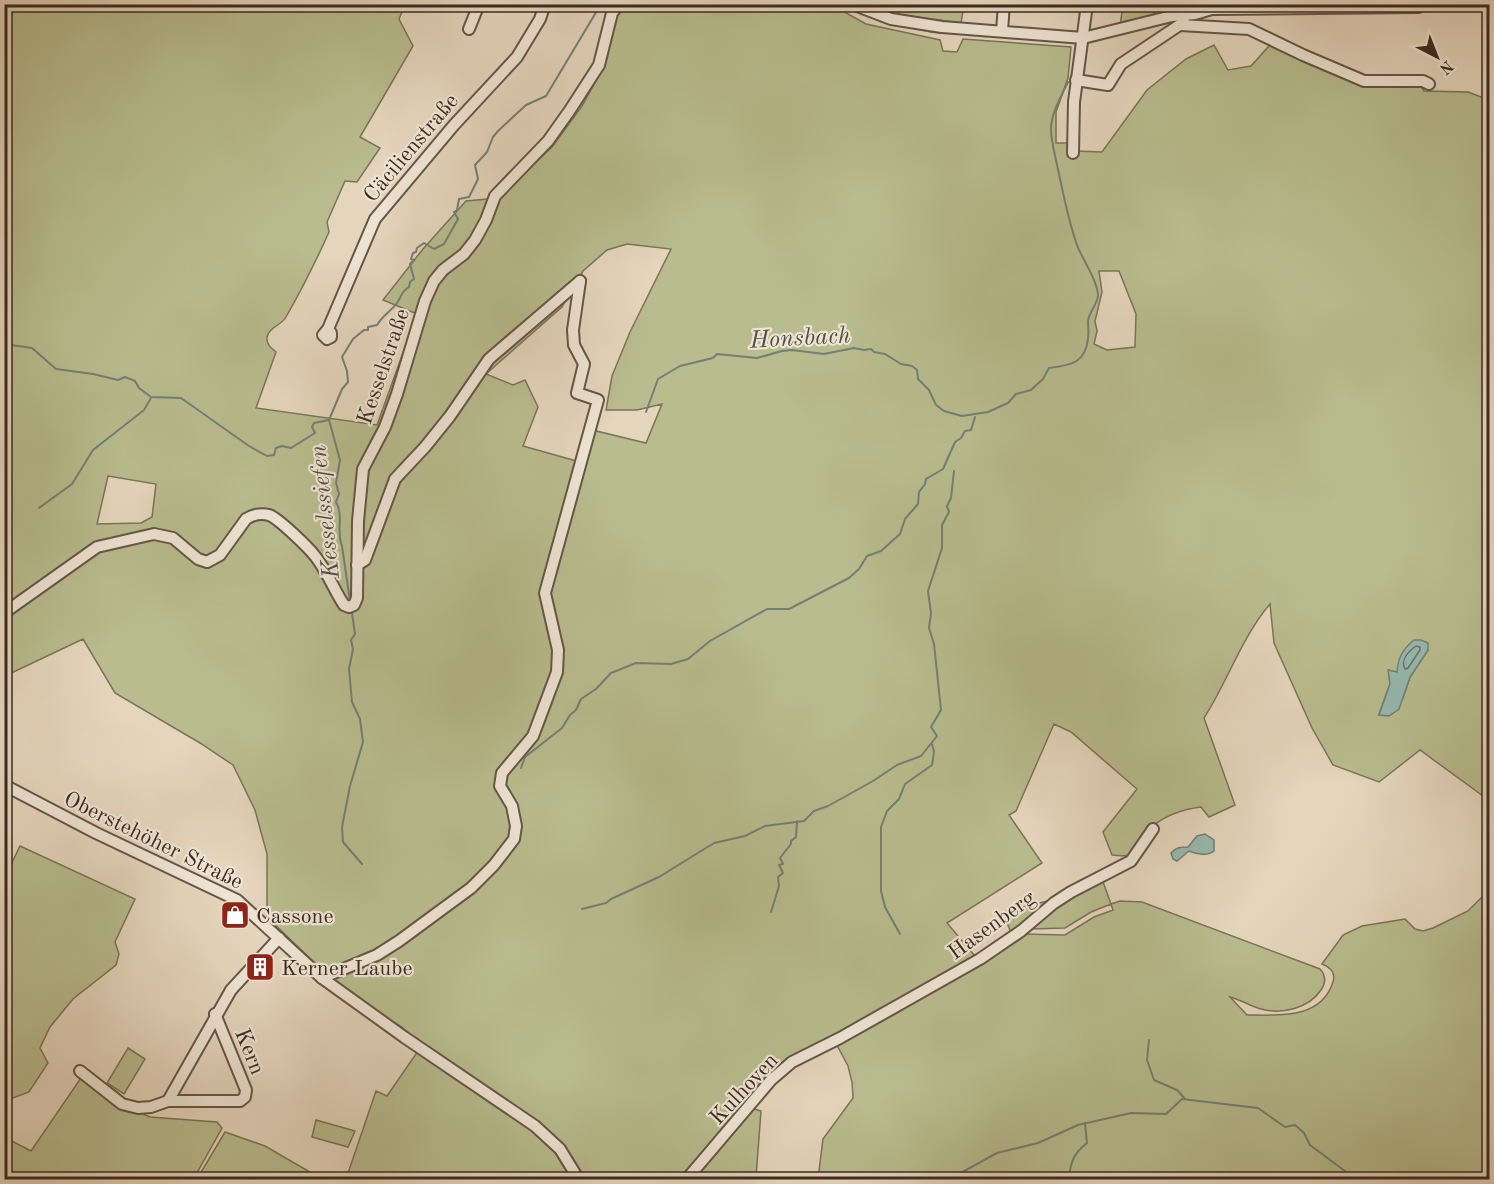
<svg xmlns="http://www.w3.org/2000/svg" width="1494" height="1184" viewBox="0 0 1494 1184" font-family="'Old Standard TT',serif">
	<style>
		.green { fill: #b8bc8e; stroke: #7a7457; stroke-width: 1.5; fill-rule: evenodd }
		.water { fill: #96b9b0; stroke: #728076; stroke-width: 1.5 }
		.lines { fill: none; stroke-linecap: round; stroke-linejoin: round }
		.shore { stroke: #697268; stroke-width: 1.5 }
		.stream { stroke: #728076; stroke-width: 2 }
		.minor-casing { stroke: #665647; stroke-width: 14 }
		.minor { stroke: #eee4d4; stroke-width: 10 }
		.labels { text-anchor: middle; stroke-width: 4.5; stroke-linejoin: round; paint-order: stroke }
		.street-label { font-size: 22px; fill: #3c2b20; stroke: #eee4d4 }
		.poi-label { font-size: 22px; fill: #3c2b20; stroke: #eee4d4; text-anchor: start }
		.water-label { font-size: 24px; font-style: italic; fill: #524e44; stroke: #eee4d4 }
	</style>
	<rect width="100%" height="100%" fill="#e5d5bd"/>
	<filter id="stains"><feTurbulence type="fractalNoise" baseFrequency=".00333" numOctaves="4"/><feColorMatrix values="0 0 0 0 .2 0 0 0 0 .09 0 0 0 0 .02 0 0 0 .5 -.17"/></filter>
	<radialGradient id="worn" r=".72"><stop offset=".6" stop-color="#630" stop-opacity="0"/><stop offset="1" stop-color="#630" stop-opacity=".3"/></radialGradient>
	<g class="green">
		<path d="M 4,5 L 405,5 L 399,19 L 413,46 L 360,137 L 380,148 L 357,182 L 345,181 L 327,222 L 329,232 C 316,261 302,289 286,317 C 282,325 269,327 267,337 C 266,344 271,348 276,352 L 256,408 L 377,425 L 417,314 L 383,300 L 423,249 L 466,201 L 498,198 L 552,147 L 582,106 L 605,64 L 611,5 L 832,5 L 866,24 L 940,40 L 943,51 L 957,52 L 963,39 L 1071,47 L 1068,78 L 1056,112 L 1056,143 L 1068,143 L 1075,151 L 1102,152 L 1147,90 L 1186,59 L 1214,45 L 1228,70 L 1251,66 L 1270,45 L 1362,82 L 1420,85 L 1424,91 L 1468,92 L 1489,100 L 1489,806 L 1483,796 L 1420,750 L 1379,782 L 1333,765 L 1312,728 L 1274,643 L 1270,604 C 1241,638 1228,681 1204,718 L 1235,805 L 1209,817 L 1201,807 C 1185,809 1166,815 1153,826 C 1135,842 1146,860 1112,855 L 1103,832 L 1137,789 L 1071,732 L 1054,724 L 1016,811 L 1009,815 L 1042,863 L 947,923 L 981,963 L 1023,934 L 1065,935 L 1094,917 L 1113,910 L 1111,904 L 1091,912 L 1065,928 L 1030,929 L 1011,933 L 1003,912 L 1064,897 L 1102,879 L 1111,904 L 1120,901 L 1142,902 L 1320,969 C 1326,975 1326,983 1321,990 C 1309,1008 1282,1015 1261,1009 C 1251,1006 1241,1000 1230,997 L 1247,1015 C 1278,1015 1321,1020 1333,982 C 1336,973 1330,967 1322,964 L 1343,935 L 1362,926 L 1405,919 L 1415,929 L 1423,931 L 1433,928 L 1468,911 L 1489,890 L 1489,1179 L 818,1179 L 823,1139 L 853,1098 L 852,1082 L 848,1066 L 832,1036 L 789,1058 L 744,1106 L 761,1111 L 756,1177 L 774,1179 L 346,1179 L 376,1091 L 387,1096 L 418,1051 L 510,1103 L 403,1031 L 403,1028 L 394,1022 L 391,1023 L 322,970 L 267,917 L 267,854 L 255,810 L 233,765 L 200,743 L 115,693 L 83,639 L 5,676 L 5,619 L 39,595 L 36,588 L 5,608 ZM 627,244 L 671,249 L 630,332 L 612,376 L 606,410 L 637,410 L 662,404 L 646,443 L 592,430 L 580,462 L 523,446 L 538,407 L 525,380 L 513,385 L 486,374 L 562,307 L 583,271 L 607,250 ZM 1099,271 L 1119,271 L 1136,314 L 1135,347 L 1107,350 L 1094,344 L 1097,331 L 1095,321 L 1102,292 ZM 108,476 L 156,484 L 152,517 L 141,523 L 97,524 ZM 1428,650 L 1410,677 L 1403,698 L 1379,714 L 1390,684 L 1389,670 L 1397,673 Z"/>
		<polygon points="867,5 964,5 961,23 886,13"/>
		<polygon points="1123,5 1152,5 1155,17 1120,26"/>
		<polygon points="20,846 135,899 115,942 119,954 116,965 73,999 50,1027 40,1048 48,1063 29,1092 5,1101 5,877"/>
		<polygon points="128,1048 145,1059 124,1094 107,1083"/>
		<polygon points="83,1075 130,1109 150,1117 217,1122 222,1128 193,1180 5,1179 4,1137 31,1151"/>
		<polygon points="316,1120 355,1131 348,1147 312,1137"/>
		<polygon points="225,1132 265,1146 322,1179 197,1179"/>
	</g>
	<g class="water">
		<path d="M 1414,640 L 1421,640 L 1428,643 L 1428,650 L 1410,677 L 1399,709 L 1389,716 L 1379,715 L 1390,684 L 1388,670 L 1397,672 C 1398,658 1402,650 1414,640 Z"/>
		<path d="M 1205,834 L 1214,840 L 1214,851 C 1207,857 1197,854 1189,851 L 1177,861 L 1173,859 L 1171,853 C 1176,847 1181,847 1188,847 L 1197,836 Z"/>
	</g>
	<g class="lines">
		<path class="shore" d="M 1416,646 L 1420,647 L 1420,650 L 1408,668 L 1405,669 C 1400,660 1409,651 1416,646 Z"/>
		<g class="stream">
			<polyline points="839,4 870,17"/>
			<polyline points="899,25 932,32 1021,38"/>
			<path d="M 4,344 L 32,348 L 56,369 L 93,374 L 118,380 L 125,377 L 135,381 L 139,388 L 151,397 L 181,398 L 249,446 L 267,456 L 274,455 L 276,448 L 282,446 L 291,448 L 315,433 L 312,427 L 314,423 L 329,420 L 342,389 L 348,382 L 347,371 L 342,357 L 353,339 L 364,330 L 368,330 L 368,327 L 377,325 C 382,316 391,311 397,303 C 403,295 399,294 409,287 L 410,282 L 414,279 L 410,264 L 414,260 L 411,259 L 413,253 L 416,252 L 417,248 L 424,243 L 434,249 L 444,244 L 458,219 L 454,212 L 457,210 L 459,199 L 469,197 L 478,179 L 475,165 L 487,152 L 493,137 L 498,131 L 526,105 L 546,96 L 601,4"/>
			<path d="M 646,412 L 658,379 L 680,366 L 713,358 L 717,354 L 757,358 L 782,351 L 792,350 L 824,354 L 854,348 L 864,350 L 871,349 L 874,352 L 885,354 L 901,364 L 912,366 L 917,370 L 918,379 L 929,390 L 936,405 L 944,411 L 962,416 L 988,412 L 1008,403 L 1016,394 L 1031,390 L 1043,379 L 1049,368 C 1070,365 1085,364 1088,339 C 1089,333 1088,327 1088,321 C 1089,312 1097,305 1098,296 C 1098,281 1082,259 1077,245 C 1068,220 1063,192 1057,165 C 1055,154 1051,141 1051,129 C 1051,113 1061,97 1068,82"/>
			<path d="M 329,420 L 340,460 L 336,483 L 339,494 L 336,502 C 344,516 336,532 342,546 L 350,601"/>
			<polyline points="39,508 72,484 93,450 144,410 151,398"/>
			<polyline points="352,613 355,634 351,640 353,649 349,669 352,702 360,719 363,742 350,786 342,827 343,842 362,864"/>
			<polyline points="521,768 525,757 562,728 570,715 576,710 581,699 596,689 611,673 636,663 671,664 688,659 710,641 767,609 789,609 849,578 859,569 867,556 881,551 900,534 905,519 918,504 919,492 925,484 926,479 943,469 955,442 961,438 965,431 971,430 975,417"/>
			<polyline points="582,909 606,903 611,899 659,877 714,843 745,836 765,826 804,821 814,811 828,806 873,781 897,765 921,756 937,736 931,727 941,710 934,644 929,628 931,613 928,591 942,548 942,525 949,512 947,506 951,498 954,471"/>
			<polyline points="771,912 779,886 778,877 783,873 779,865 783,864 780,858 791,844 791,841 796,837 797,821"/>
			<polyline points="900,934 885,907 881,891 881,827 887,811 899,799 905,784 932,765 934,752 932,744"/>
			<polyline points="1149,1040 1147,1060 1154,1080 1177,1090 1185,1099"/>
			<path d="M 1069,1177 C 1071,1161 1074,1153 1087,1143 L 1085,1123"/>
			<polyline points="948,1180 997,1153 1038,1143 1078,1125 1131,1113 1166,1114 1182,1099 1258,1108 1285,1127 1295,1125 1304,1133 1310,1145 1357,1180"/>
		</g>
		<g class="minor-casing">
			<g id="minor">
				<polyline points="852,4 891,19 942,27 1083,38 1172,16 1195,14 1212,9 1217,4"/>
				<polyline points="1212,9 1418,7 1419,4"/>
				<polyline points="1180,25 1249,29 1303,55 1364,81 1423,81 1429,84"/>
				<polyline points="469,29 479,4"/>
				<polyline points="1002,31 1004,4"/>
				<polyline points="1076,80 1108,85 1121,64 1184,22"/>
				<polyline points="1073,153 1074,102 1087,4"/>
				<polyline points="328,329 331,333 331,337 327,339 323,335 328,329 375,219 454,125 517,57 540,19 545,4"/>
				<polyline points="357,565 365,560 395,479 425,447 450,416 489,359 580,281"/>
				<path d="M 4,613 L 97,547 L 154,534 L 173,538 L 198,559 L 207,562 L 220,555 L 246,519 C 252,515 261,513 269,515 C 278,518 308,547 315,556 C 327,571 334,590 344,605 L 349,607 L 354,605 L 357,598 L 358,521 L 363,469 L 385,427 L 397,394 L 425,301 L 434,281 L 443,270 L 464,254 L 475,240 L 486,220 L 495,196 L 548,141 L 570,110 L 599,65 L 612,13 L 619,4"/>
				<polyline points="4,785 96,833 237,900 322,978 404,1037 535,1126 560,1149 579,1180"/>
				<polyline points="322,978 377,955 399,941 471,888 494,865 514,839 516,826 512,806 500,786 502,773 533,736 557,672 558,650 545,593 598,400 577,393 584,364 574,345 573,330 580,281"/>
				<polyline points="80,1071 122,1104 138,1108 151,1107 168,1101 240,1101 245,1097 246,1090 215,1014"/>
				<polyline points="168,1101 231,990 279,938"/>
				<polyline points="686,1180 771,1080 792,1062 840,1038 980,959 1021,931 1054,903 1071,892 1131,861 1153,829"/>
			</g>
		</g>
		<use href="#minor" class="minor"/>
	</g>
	<defs>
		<g id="shop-square" transform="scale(1.5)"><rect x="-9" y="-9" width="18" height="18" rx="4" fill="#8f2418" stroke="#eee4d4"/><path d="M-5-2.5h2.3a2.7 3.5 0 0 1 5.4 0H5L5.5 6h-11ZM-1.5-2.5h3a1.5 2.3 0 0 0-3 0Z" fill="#fff"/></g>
		<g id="building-square" transform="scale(1.5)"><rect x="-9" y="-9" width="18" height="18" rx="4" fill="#8f2418" stroke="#eee4d4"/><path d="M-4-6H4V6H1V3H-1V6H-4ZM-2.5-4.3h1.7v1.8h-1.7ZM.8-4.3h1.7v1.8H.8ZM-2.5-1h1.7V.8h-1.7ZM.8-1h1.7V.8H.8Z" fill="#fff"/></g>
	</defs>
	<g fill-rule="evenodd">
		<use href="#shop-square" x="235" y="915"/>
		<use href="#building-square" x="260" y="967"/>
	</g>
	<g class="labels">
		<g class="street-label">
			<text transform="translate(410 147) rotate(-50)" y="8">Cäcilienstraße</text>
			<text transform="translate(382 366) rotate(-71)" y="8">Kesselstraße</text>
			<text transform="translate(154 839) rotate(26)" y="8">Oberstehöher Straße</text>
			<text transform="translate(991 924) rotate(-36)" y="8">Hasenberg</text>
			<text transform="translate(251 1051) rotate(68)" y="8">Kern</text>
			<text transform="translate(743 1088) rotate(-47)" y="8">Kulhoven</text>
		</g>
		<g class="poi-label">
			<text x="256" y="923">Cassone</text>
			<text x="281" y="975">Kerner Laube</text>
		</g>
		<g class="water-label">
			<text transform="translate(800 337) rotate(-3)" y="8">Honsbach</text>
			<text transform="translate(324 512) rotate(-96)" y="8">Kesselssiefen</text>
		</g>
	</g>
	<rect width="1494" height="1184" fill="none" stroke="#e5d5bd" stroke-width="24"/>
	<rect x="6" y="6" width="1482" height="1172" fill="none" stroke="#3c2b20" stroke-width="3"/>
	<rect x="12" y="12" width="1470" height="1160" fill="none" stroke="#3c2b20" stroke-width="1.5"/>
	<g transform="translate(1437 57) rotate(138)" stroke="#eee4d4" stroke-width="4.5" paint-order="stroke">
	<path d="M0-4.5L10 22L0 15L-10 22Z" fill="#3c2b20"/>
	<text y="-9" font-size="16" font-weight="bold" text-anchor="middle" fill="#3c2b20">N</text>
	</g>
	<rect width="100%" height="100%" filter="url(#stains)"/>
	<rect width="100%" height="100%" fill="url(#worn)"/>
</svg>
